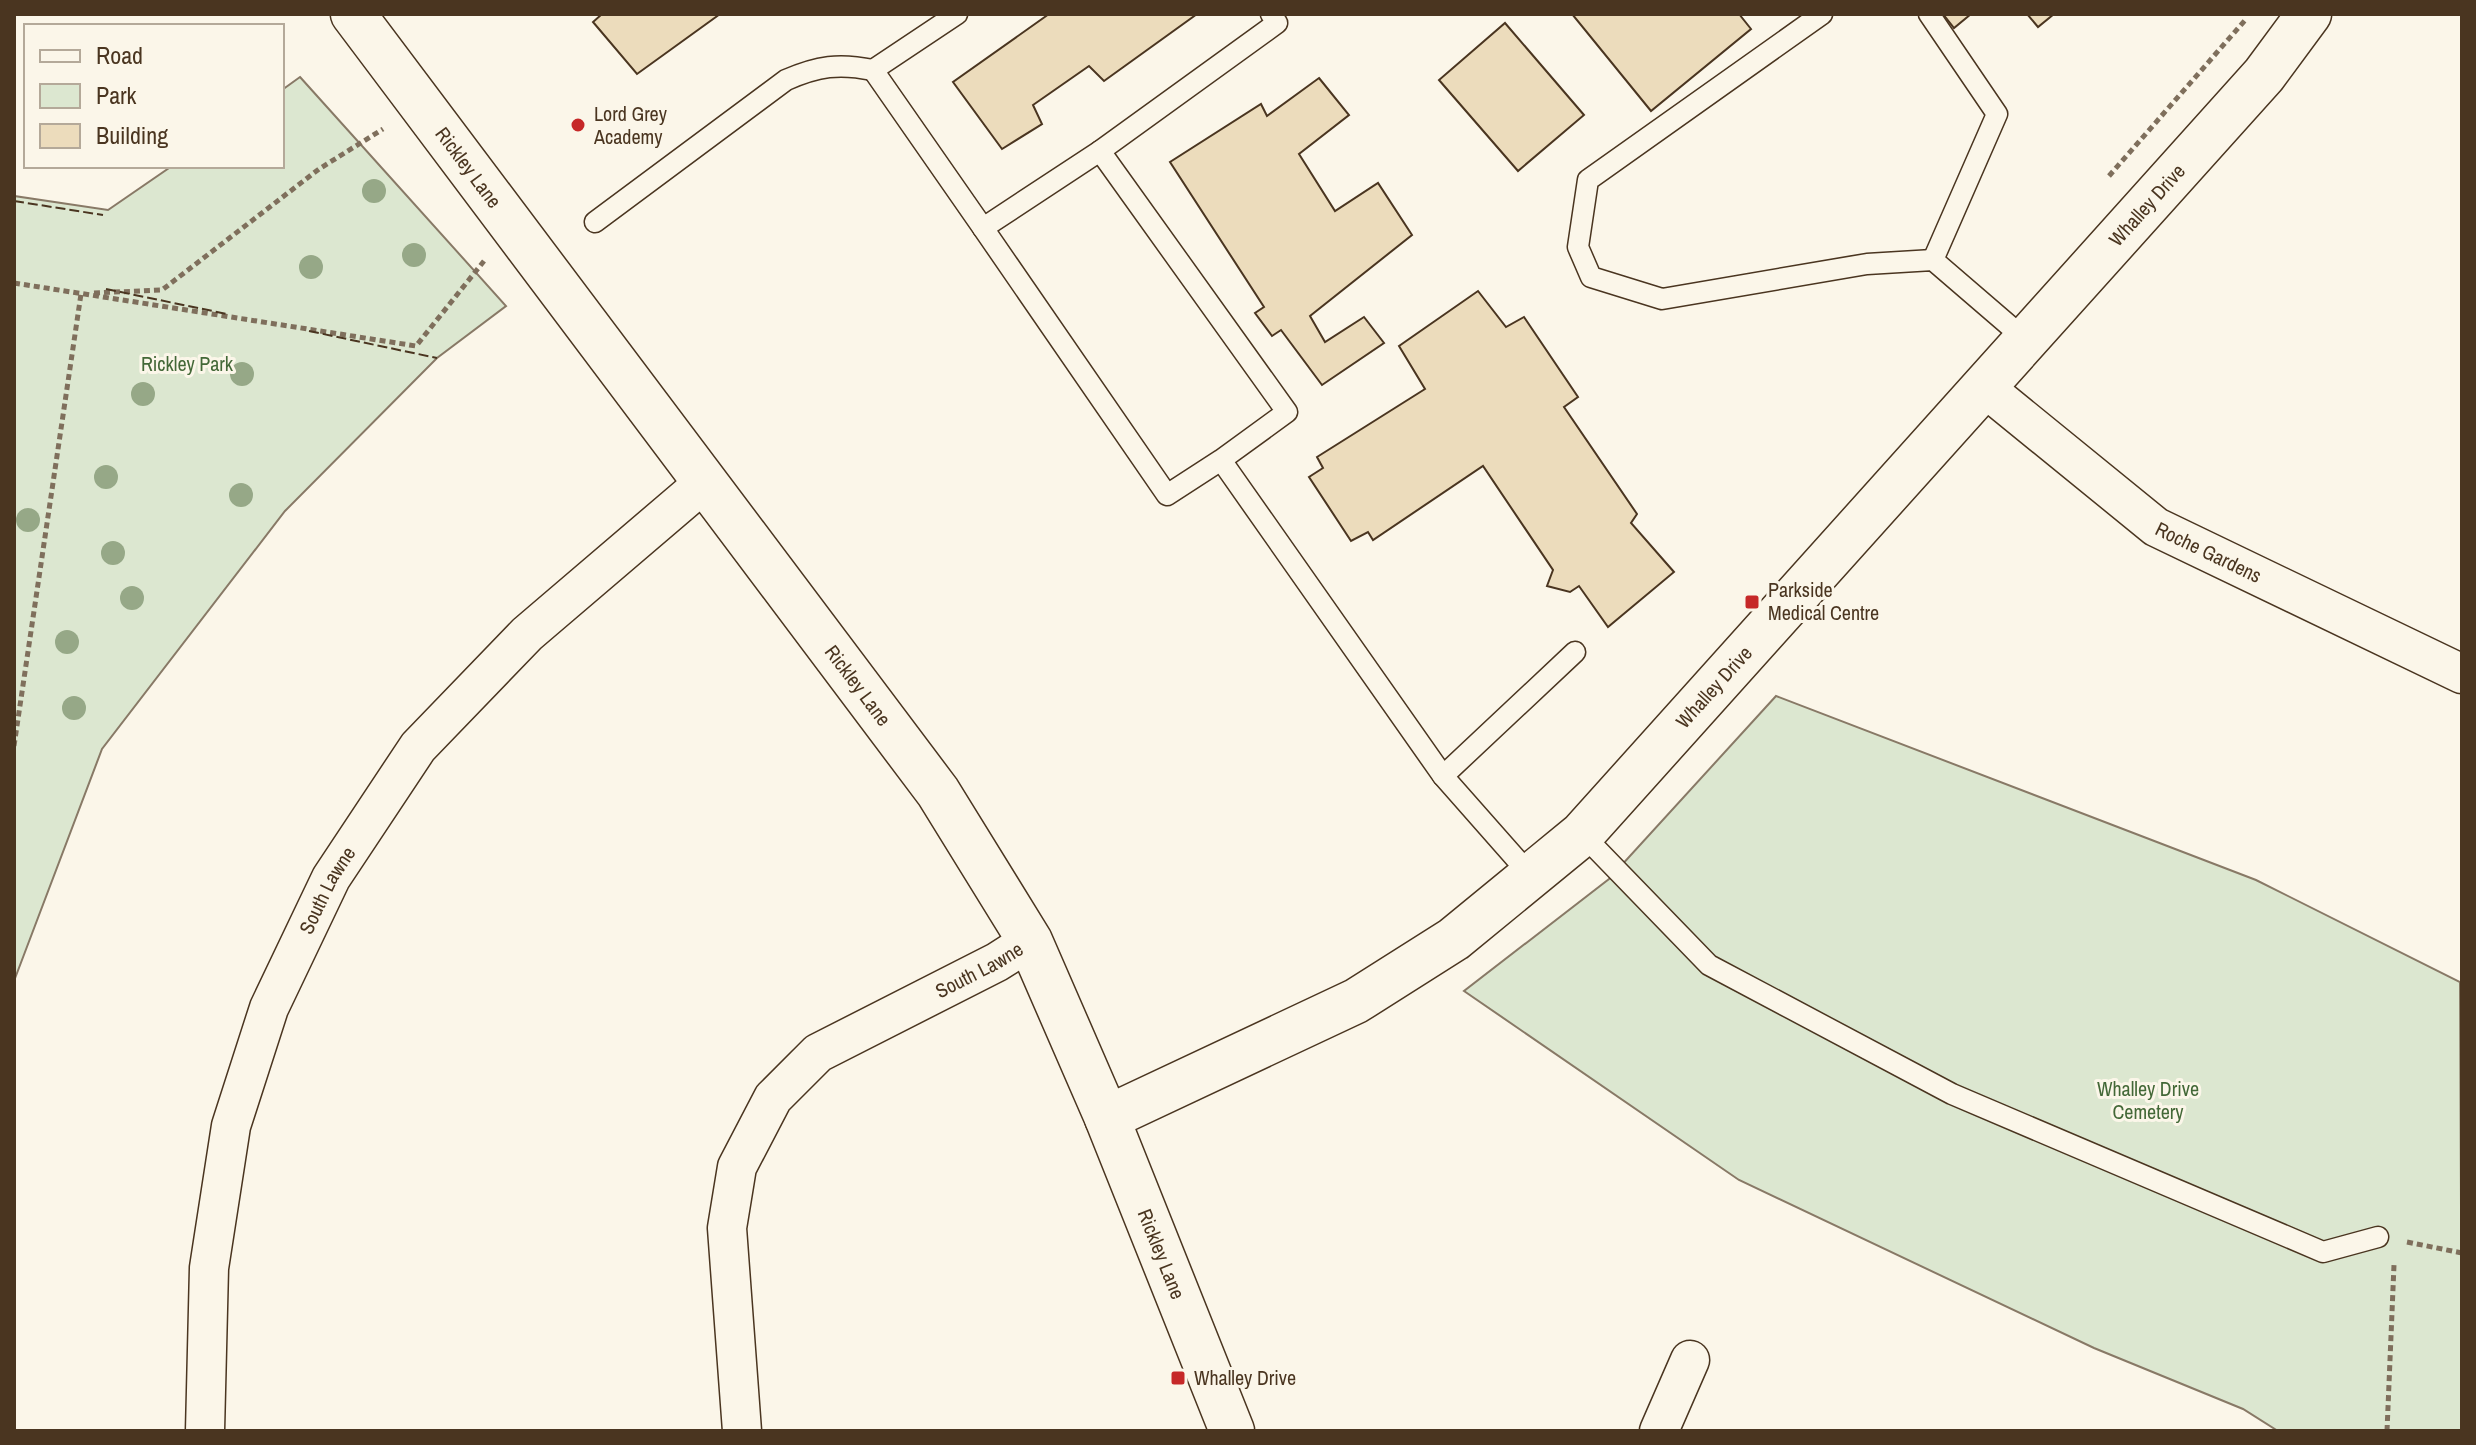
<svg xmlns="http://www.w3.org/2000/svg" width="2476" height="1445" viewBox="0 0 2476 1445" font-family="'Archivo Narrow',sans-serif">
	<style>
		.green { fill: #dce7d0; stroke: #887966; stroke-width: 2 }
		.building { fill: #ecdcbc; stroke: #4a3520; stroke-width: 2 }
		.lines { fill: none; stroke-linecap: round; stroke-linejoin: round }
		.service-casing { stroke: #4a3520; stroke-width: 23 }
		.minor-casing { stroke: #4a3520; stroke-width: 41 }
		.tertiary-casing { stroke: #4a3520; stroke-width: 47 }
		.path { stroke: #7f6f5c; stroke-width: 5; stroke-dasharray: 6 4; stroke-linecap: butt }
		.service { stroke: #fbf6e9; stroke-width: 20 }
		.minor { stroke: #fbf6e9; stroke-width: 38 }
		.tertiary { stroke: #fbf6e9; stroke-width: 44 }
		.fence { stroke: #4a3520; stroke-width: 2; stroke-dasharray: 10 4; stroke-linecap: butt }
		.tree { fill: #96a887 }
		.poi-dot { fill: #c62828; stroke: #fbf6e9; stroke-width: 3 }
		.labels { text-anchor: middle; stroke-width: 6; stroke-linejoin: round; paint-order: stroke }
		.poi-label { font-size: 20px; fill: #4a3520; stroke: #fbf6e9; text-anchor: start }
		.street-label { font-size: 20px; fill: #4a3520; stroke: #fbf6e9 }
		.park-label { font-size: 20px; fill: #436837; stroke: #fbf6e9 }
	</style>
	<rect width="100%" height="100%" fill="#fbf6e9"/>
	<g class="green">
		<polygon points="300,77 506,306 437,358 285,511 102,749 14,981 14,196 108,210 172,166 282,166 282,90"/>
		<polygon points="1776,696 2256,880 2460,982 2462,1431 2278,1431 2243,1409 2094,1348 1739,1180 1464,991 1609,879"/>
	</g>
	<g class="building">
		<polygon points="602,14 720,14 637,74 593,22"/>
		<polygon points="1049,14 1197,14 1104,81 1089,66 1033,105 1042,124 1002,149 953,82"/>
		<polygon points="1572,14 1739,14 1751,29 1651,111"/>
		<polygon points="1943,14 1971,14 1954,28"/>
		<polygon points="2027,14 2054,14 2038,27"/>
		<polygon points="1505,23 1584,115 1518,171 1439,80"/>
		<polygon points="1319,78 1349,115 1299,154 1335,211 1378,183 1412,235 1310,316 1325,342 1364,317 1384,343 1322,385 1281,330 1272,336 1255,313 1264,307 1170,162 1261,104 1267,116"/>
		<polygon points="1478,291 1506,327 1524,317 1578,397 1564,407 1637,514 1631,523 1674,572 1608,627 1579,586 1570,592 1547,586 1553,570 1483,466 1373,540 1368,532 1351,541 1309,477 1323,468 1317,457 1425,389 1399,346"/>
	</g>
	<g class="lines">
		<g class="service-casing">
			<g id="service">
				<polyline points="957,14 873,70 983,228"/>
				<polyline points="1822,14 1588,180 1578,247 1591,277 1662,299 1867,264 1933,260 2026,340"/>
				<polyline points="1929,14 1997,114 1933,260"/>
				<polyline points="1100,151 1277,23 1271,14"/>
				<path d="M 595,222 L 786,80 C 818,66 839,63 873,70"/>
				<polyline points="1221,460 1287,412 1100,151 983,228 1167,495 1221,460 1443,776 1532,877"/>
				<polyline points="1443,776 1575,652"/>
				<polyline points="1582,834 1709,965 1952,1094 2323,1252 2378,1237"/>
			</g>
		</g>
		<g class="minor-casing">
			<g id="minor">
				<path id="s1" d="M 1984,387 L 2156,527 L 2462,674"/>
				<path id="s2" d="M 205,1431 L 209,1268 L 231,1126 L 269,1008 L 331,878 L 418,747 L 527,634 L 705,482"/>
				<path id="s3" d="M 742,1431 L 727,1228 L 737,1167 L 773,1098 L 818,1053 L 997,962 L 1030,941"/>
				<polyline points="1659,1431 1690,1360"/>
			</g>
		</g>
		<g class="tertiary-casing">
			<g id="tertiary">
				<path id="s4" d="M 353,14 L 938,792 L 1030,941 L 1107,1118 L 1232,1431"/>
				<path id="s5" d="M 1107,1118 L 1356,1001 L 1454,939 L 1582,834 L 2264,75 L 2309,14"/>
			</g>
		</g>
		<g class="path">
			<polyline points="2109,176 2247,18"/>
			<polyline points="14,283 416,346 484,261"/>
			<polyline points="94,293 162,290 319,169 383,129"/>
			<polyline points="14,746 81,294"/>
			<polyline points="2407,1242 2462,1253"/>
			<polyline points="2387,1431 2394,1265"/>
		</g>
		<use href="#service" class="service"/>
		<use href="#minor" class="minor"/>
		<use href="#tertiary" class="tertiary"/>
		<g class="fence">
			<polyline points="14,201 103,215"/>
			<polyline points="106,289 227,314"/>
			<polyline points="309,331 437,358"/>
		</g>
	</g>
	<g class="tree">
		<circle cx="374" cy="191" r="12"/>
		<circle cx="414" cy="255" r="12"/>
		<circle cx="311" cy="267" r="12"/>
		<circle cx="242" cy="374" r="12"/>
		<circle cx="143" cy="394" r="12"/>
		<circle cx="106" cy="477" r="12"/>
		<circle cx="241" cy="495" r="12"/>
		<circle cx="28" cy="520" r="12"/>
		<circle cx="113" cy="553" r="12"/>
		<circle cx="132" cy="598" r="12"/>
		<circle cx="67" cy="642" r="12"/>
		<circle cx="74" cy="708" r="12"/>
	</g>
	<g class="poi-dot">
		<circle cx="578" cy="125" r="8"/>
		<rect x="1744" y="594" width="16" height="16" rx="4"/>
		<rect x="1170" y="1370" width="16" height="16" rx="4"/>
	</g>
	<g class="labels">
		<g class="poi-label">
			<text x="594" y="121">Lord Grey<tspan x="594" dy="23">Academy</tspan></text>
			<text x="1768" y="597">Parkside<tspan x="1768" dy="23">Medical Centre</tspan></text>
			<text x="1194" y="1385">Whalley Drive</text>
		</g>
		<g class="street-label">
			<text dy="7" stroke="none"><textPath href="#s4" startOffset="192">Rickley Lane</textPath></text>
			<text dy="7" stroke="none"><textPath href="#s5" startOffset="1402">Whalley Drive</textPath></text>
			<text dy="7" stroke="none"><textPath href="#s1" startOffset="280">Roche Gardens</textPath></text>
			<text dy="7" stroke="none"><textPath href="#s4" startOffset="840">Rickley Lane</textPath></text>
			<text dy="7" stroke="none"><textPath href="#s5" startOffset="754">Whalley Drive</textPath></text>
			<text dy="7" stroke="none"><textPath href="#s2" startOffset="562">South Lawne</textPath></text>
			<text dy="7" stroke="none"><textPath href="#s3" startOffset="588">South Lawne</textPath></text>
			<text dy="7" stroke="none"><textPath href="#s4" startOffset="1488">Rickley Lane</textPath></text>
		</g>
		<g class="park-label">
			<text x="187" y="371">Rickley Park</text>
			<text x="2148" y="1096">Whalley Drive<tspan x="2148" dy="23">Cemetery</tspan></text>
		</g>
	</g>
	<rect width="2476" height="1445" fill="none" stroke="#4a3520" stroke-width="32"/>
	<rect x="24" y="24" width="260" height="144" fill="#fbf6e9" stroke="#b4a999" stroke-width="2"/>
	<rect x="40" y="50" width="40" height="12" fill="#fbf6e9" stroke="#b4a999" stroke-width="2"/>
	<text x="96" y="64" font-size="24" fill="#4a3520">Road</text>
	<rect x="40" y="84" width="40" height="24" fill="#dce7d0" stroke="#b4a999" stroke-width="2"/>
	<text x="96" y="104" font-size="24" fill="#4a3520">Park</text>
	<rect x="40" y="124" width="40" height="24" fill="#ecdcbc" stroke="#b4a999" stroke-width="2"/>
	<text x="96" y="144" font-size="24" fill="#4a3520">Building</text>
</svg>
